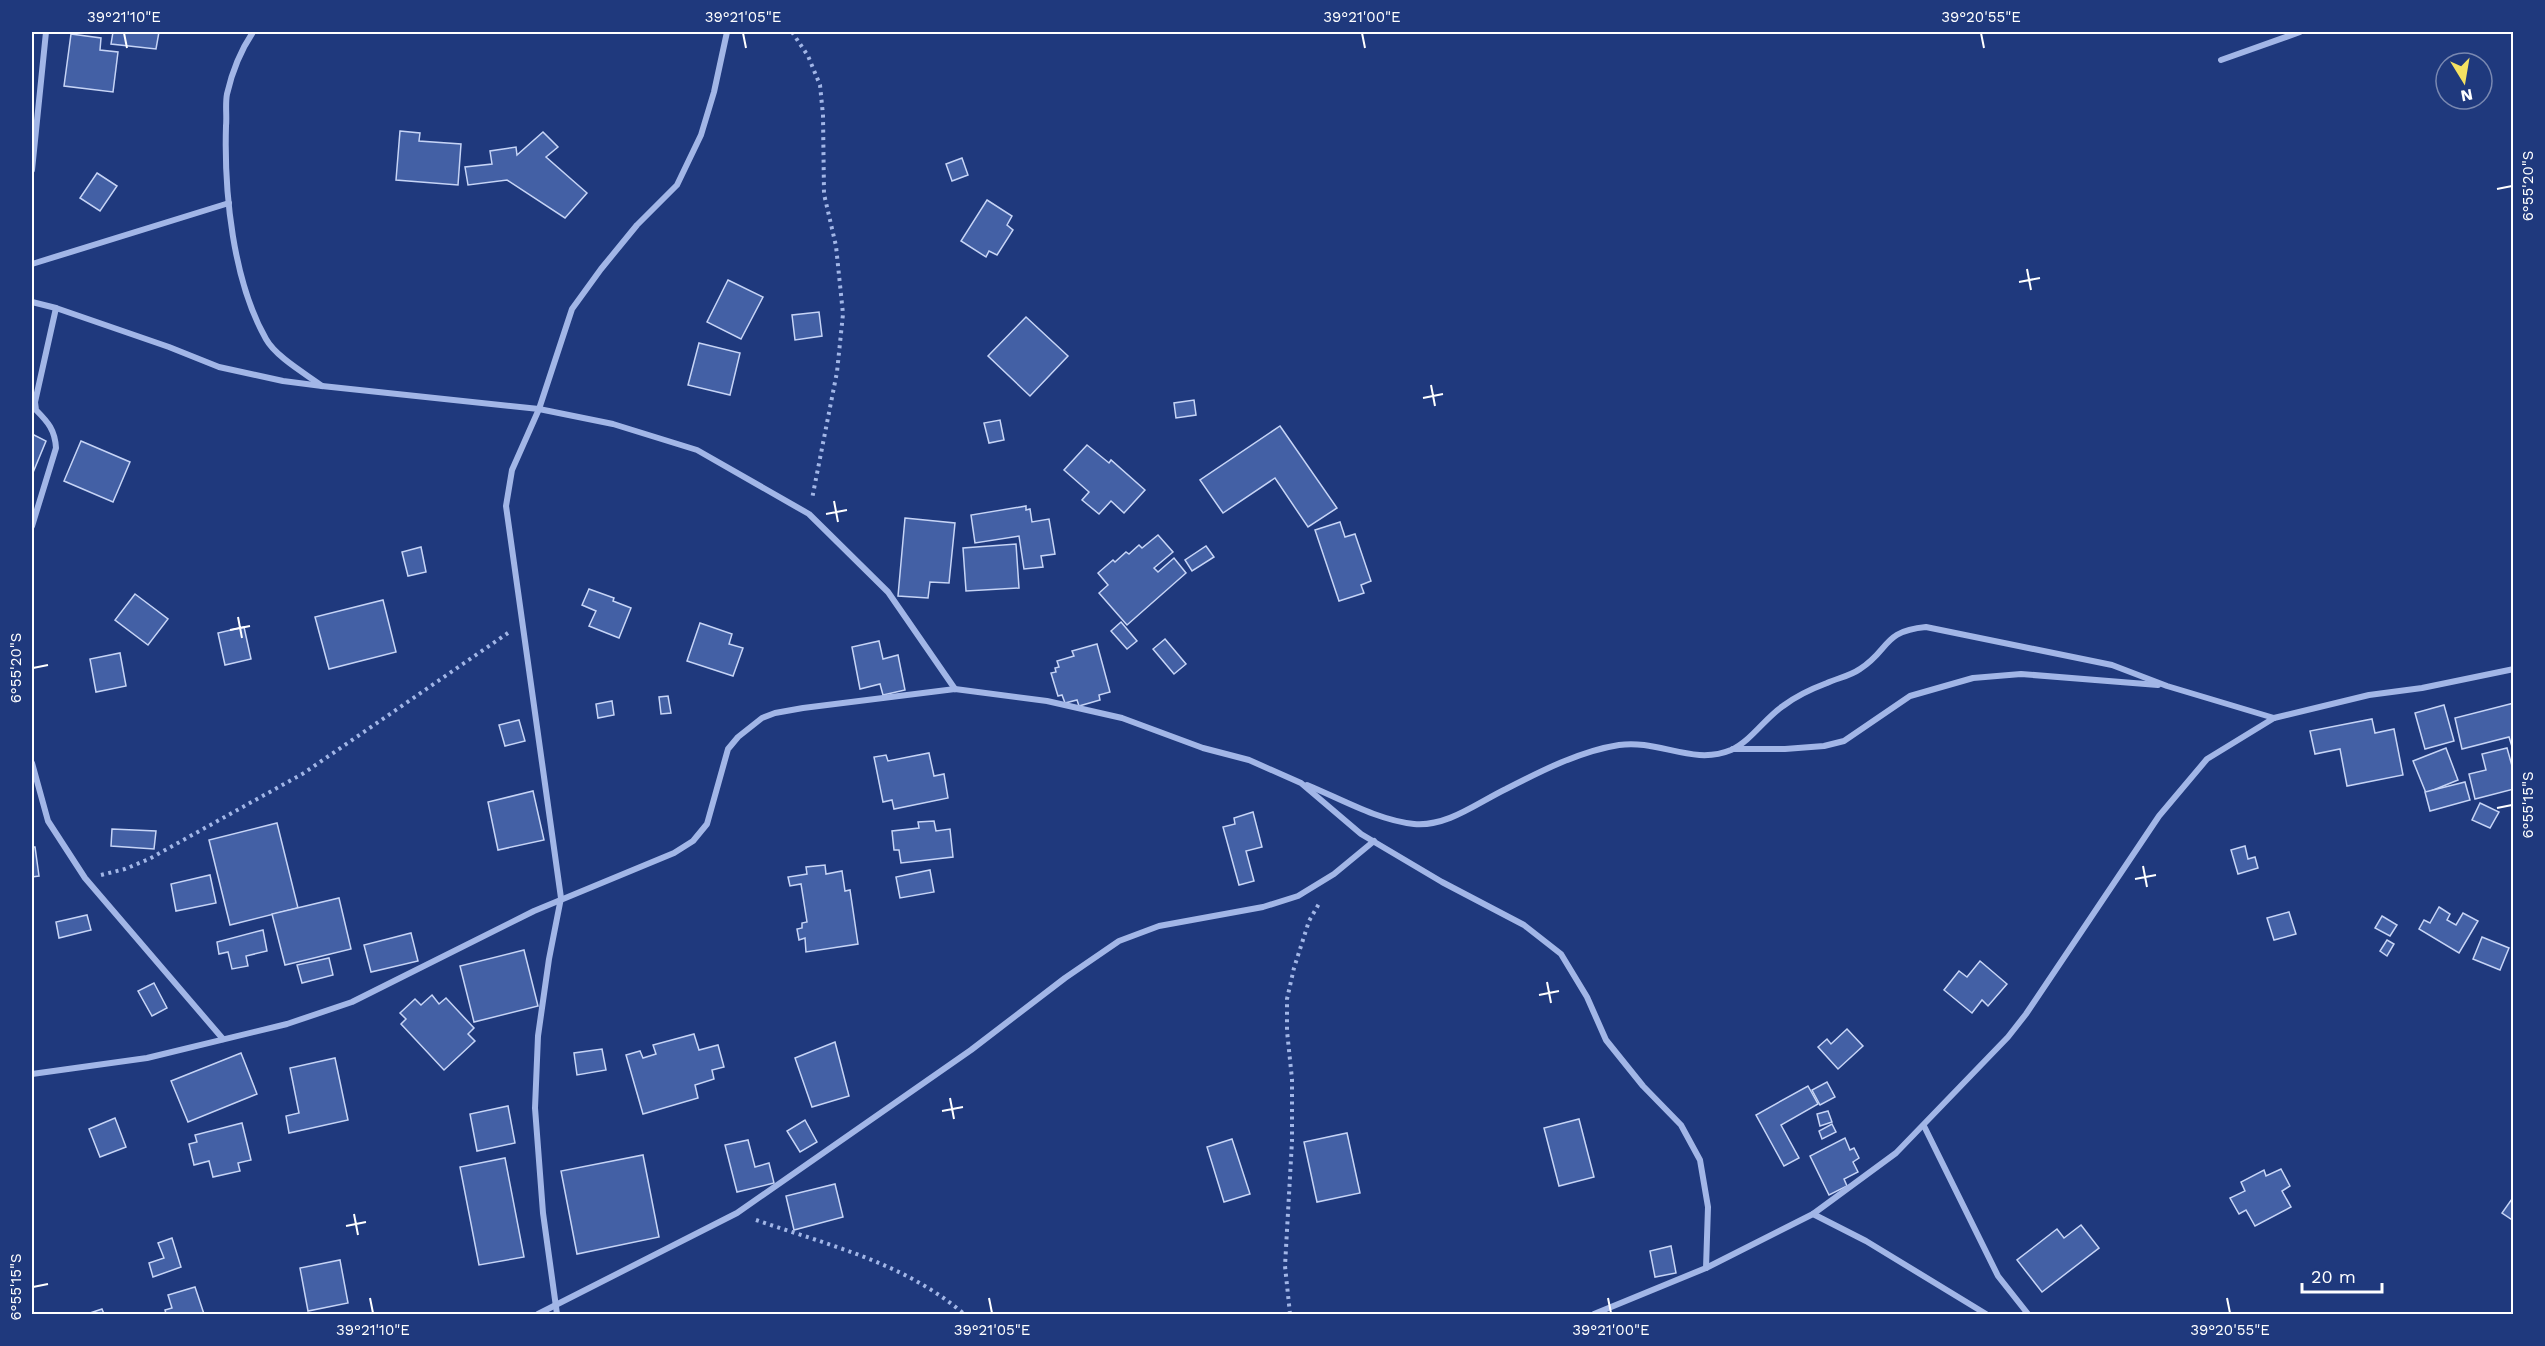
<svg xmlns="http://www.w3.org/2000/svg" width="2545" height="1346" viewBox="0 0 2545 1346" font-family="'Work Sans',sans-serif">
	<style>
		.building { fill: #4360a5; stroke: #c6d4f6; stroke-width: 1.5 }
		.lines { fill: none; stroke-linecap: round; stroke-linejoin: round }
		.path { stroke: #a2b6e7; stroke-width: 4; stroke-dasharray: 3 4.5; stroke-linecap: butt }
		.minor { stroke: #a2b6e7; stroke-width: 6 }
		.ticks { fill: none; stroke: #fff; stroke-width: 2 }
		.neatline { fill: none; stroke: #fff; stroke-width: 2 }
		.ticks-label { font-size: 15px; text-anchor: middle; fill: #fff }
	</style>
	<rect width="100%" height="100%" fill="#1f397d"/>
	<g class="building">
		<polygon points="113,32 159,32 156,49 111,44"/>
		<polygon points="71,34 101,38 100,50 118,52 113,92 64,86"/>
		<polygon points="400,131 420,133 419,141 461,144 458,185 396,180"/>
		<polygon points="543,132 558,147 546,157 587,193 565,218 507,180 468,185 465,167 492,164 490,151 516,147 517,155"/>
		<polygon points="962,158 968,175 952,181 946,164"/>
		<polygon points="97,173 117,186 100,211 80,198"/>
		<polygon points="987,200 1012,216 1007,225 1013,230 997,255 989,251 986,257 961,241"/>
		<polygon points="728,280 763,297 741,339 707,322"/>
		<polygon points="819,312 822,336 795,340 792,315"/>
		<polygon points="1026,317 1068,356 1030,396 988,356"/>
		<polygon points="699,343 740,353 730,395 688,385"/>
		<polygon points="1194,400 1196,415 1176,418 1174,403"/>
		<polygon points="1000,420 1004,440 989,443 984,423"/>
		<polygon points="1280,426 1337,508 1308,527 1275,478 1223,513 1200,480"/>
		<polygon points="32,434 46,441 32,475"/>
		<polygon points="81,441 130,462 113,502 64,481"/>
		<polygon points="1087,445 1109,463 1111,460 1145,490 1124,513 1111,501 1099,514 1082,500 1089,492 1064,470"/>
		<polygon points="1026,506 1026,510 1030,509 1032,522 1049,519 1055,554 1041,556 1043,567 1024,569 1019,536 975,543 971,515"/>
		<polygon points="905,518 955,523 949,583 930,582 928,598 898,596"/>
		<polygon points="1340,522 1345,537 1355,534 1371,581 1361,585 1364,593 1339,601 1315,530"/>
		<polygon points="1158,535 1173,552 1154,568 1158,572 1174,558 1186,573 1127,625 1099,593 1108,585 1098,573 1113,560 1115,562 1126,552 1129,554 1139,545 1142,548"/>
		<polygon points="1016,544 1019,588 966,591 963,548"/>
		<polygon points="1206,546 1214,557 1192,571 1185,560"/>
		<polygon points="421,547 426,572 408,576 402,552"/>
		<polygon points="589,589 614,598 613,601 631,608 619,638 589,626 596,611 582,605"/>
		<polygon points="135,594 168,619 148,645 115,620"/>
		<polygon points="383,600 396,652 329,669 315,617"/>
		<polygon points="1121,622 1137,641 1127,649 1111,631"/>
		<polygon points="700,623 732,634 729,644 743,648 733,676 687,661"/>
		<polygon points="244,627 251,659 225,665 218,633"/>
		<polygon points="1165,639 1186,664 1174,674 1153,649"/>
		<polygon points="879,641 883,659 898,655 905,690 883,695 880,684 860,689 852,647"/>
		<polygon points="1097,644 1110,692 1099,695 1100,700 1079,706 1077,700 1065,703 1062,695 1058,696 1051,673 1056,672 1055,668 1059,667 1057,661 1074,656 1072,651"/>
		<polygon points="120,653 126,686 96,692 90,659"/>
		<polygon points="668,696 671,713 661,714 659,697"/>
		<polygon points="612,701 614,715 598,718 596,704"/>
		<polygon points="2514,703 2514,753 2509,737 2462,749 2455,718"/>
		<polygon points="2444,705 2454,741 2425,749 2415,713"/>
		<polygon points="2372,719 2375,733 2394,729 2403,775 2347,786 2340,749 2315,754 2310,731"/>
		<polygon points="519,720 525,741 505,746 499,725"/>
		<polygon points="2446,748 2458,780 2426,793 2413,761"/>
		<polygon points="2507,748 2514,773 2514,789 2475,799 2469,774 2486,770 2482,754"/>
		<polygon points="929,753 934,776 944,774 948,798 894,809 892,800 883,802 874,757 886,755 888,761"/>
		<polygon points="2465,782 2470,800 2430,811 2425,792"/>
		<polygon points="533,791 544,840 498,850 488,802"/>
		<polygon points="2480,803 2499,812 2490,828 2472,820"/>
		<polygon points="1253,812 1262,847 1246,851 1254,881 1239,885 1223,827 1235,824 1234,818"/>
		<polygon points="934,821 936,831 950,829 953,857 901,863 899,850 894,850 892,831 919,828 918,822"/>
		<polygon points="277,823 298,908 230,925 209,840"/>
		<polygon points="112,829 156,831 154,849 111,846"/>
		<polygon points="2245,846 2248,859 2255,857 2258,868 2238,874 2231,850"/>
		<polygon points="32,847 35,847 39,876 32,877"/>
		<polygon points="825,865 826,874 842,871 845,891 850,890 858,944 806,952 805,938 799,940 797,929 802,928 802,923 807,922 801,884 790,886 788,877 807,874 806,867"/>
		<polygon points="930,870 934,892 900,898 896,877"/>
		<polygon points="210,875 216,903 176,911 171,884"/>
		<polygon points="339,898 351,949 285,965 272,914"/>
		<polygon points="2439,907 2450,914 2447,920 2456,925 2463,913 2478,921 2459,953 2419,929 2424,920 2430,923"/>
		<polygon points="2289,912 2296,934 2274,940 2267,918"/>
		<polygon points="87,915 91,930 59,938 56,922"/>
		<polygon points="2382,916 2397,925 2390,936 2375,928"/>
		<polygon points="263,930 267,951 246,956 248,966 232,969 228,952 219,954 217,942"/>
		<polygon points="411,933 418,961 371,972 364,945"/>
		<polygon points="2482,937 2509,948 2500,970 2473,959"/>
		<polygon points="2387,940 2394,944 2387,956 2380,951"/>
		<polygon points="524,950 538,1006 474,1022 460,966"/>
		<polygon points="329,958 333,975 302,983 297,965"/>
		<polygon points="1980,961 2007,984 1988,1006 1982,1000 1972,1013 1944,990 1959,971 1967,977"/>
		<polygon points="154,983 167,1008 152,1016 138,991"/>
		<polygon points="432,995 439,1004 446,998 474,1028 468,1034 475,1041 444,1070 401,1024 406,1019 400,1013 415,999 421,1005"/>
		<polygon points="1847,1029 1863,1046 1838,1069 1818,1047 1827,1039 1831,1044"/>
		<polygon points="694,1034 699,1050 718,1045 724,1067 712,1070 714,1079 695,1085 698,1098 643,1114 626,1055 640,1051 643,1058 656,1054 653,1045"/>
		<polygon points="835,1042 849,1096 812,1107 795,1058"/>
		<polygon points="602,1049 606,1070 577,1075 574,1053"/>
		<polygon points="241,1053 257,1094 188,1122 171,1081"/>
		<polygon points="335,1058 348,1120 289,1133 286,1116 299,1113 290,1068"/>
		<polygon points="1827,1082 1835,1097 1820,1105 1812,1090"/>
		<polygon points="1808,1086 1818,1104 1781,1125 1799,1158 1784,1166 1756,1115"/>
		<polygon points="508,1106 515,1143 477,1151 470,1114"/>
		<polygon points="1828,1111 1832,1122 1820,1126 1817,1114"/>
		<polygon points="115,1118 126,1147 100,1157 89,1129"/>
		<polygon points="1579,1119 1594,1177 1559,1186 1544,1128"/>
		<polygon points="805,1120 817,1142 800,1152 787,1131"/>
		<polygon points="242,1123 251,1160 238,1163 240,1171 213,1177 209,1161 194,1165 189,1144 197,1142 195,1135"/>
		<polygon points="1832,1124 1836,1132 1822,1139 1819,1131"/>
		<polygon points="1347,1133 1360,1193 1317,1202 1304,1142"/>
		<polygon points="1845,1138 1850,1150 1854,1148 1859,1158 1853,1162 1858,1172 1844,1179 1847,1186 1829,1195 1810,1156"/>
		<polygon points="1232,1139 1250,1194 1224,1202 1207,1147"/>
		<polygon points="748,1140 755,1167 769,1163 774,1183 737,1192 725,1145"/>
		<polygon points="643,1155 659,1237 577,1254 561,1171"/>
		<polygon points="505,1158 524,1257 479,1265 460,1167"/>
		<polygon points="2281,1169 2290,1186 2282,1191 2291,1207 2255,1226 2246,1210 2239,1214 2230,1198 2245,1191 2241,1182 2264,1170 2266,1176"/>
		<polygon points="835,1184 843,1217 794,1230 786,1196"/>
		<polygon points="2514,1196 2514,1221 2502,1213"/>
		<polygon points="2081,1225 2099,1248 2042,1292 2017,1260 2057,1229 2064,1238"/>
		<polygon points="172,1238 181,1267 153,1277 149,1263 164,1258 158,1243"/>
		<polygon points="1671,1246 1676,1273 1655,1277 1650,1251"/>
		<polygon points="340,1260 348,1303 308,1311 300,1268"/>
		<polygon points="195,1287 204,1314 166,1314 165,1310 172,1308 168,1295"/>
		<polygon points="102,1309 104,1314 87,1314"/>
	</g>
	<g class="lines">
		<g class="path">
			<polyline points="792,32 808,56 820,85 823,115 824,194 836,246 843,314 837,372 812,499"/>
			<polyline points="101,875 125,869 149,859 304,773 508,633"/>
			<path d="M 756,1220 C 828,1245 905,1263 964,1314"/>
			<polyline points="1290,1314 1285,1266 1292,1141 1292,1079 1287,1031 1287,999 1294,968 1309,921 1320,902"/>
		</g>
		<g class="minor">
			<path d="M 253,32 C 241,50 232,72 227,94 C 225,104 227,116 226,126 C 224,193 233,281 266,339 C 276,357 306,374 322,386"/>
			<polyline points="2221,60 2300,32"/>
			<polyline points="32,170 46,32"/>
			<polyline points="32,264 229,203"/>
			<polyline points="32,302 56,308 169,347 219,367 283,381 322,386 539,409 613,424 697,450 809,514 888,592 955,689"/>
			<path d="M 32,526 L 56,448 C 55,430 48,422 36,410 L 35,402 L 56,308"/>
			<polyline points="1733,749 1785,749 1824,746 1844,741 1910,696 1973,678 2021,674 2158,685"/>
			<polyline points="32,763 48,821 85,878 223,1039"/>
			<path d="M 1307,785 C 1341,799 1377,820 1414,824 C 1447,827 1477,803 1506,789 C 1541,771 1580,751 1619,745 C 1658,739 1693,766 1731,750 C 1751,741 1765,718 1783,706 C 1796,696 1811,689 1827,683 C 1838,678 1850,676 1860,669 C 1890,650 1882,631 1926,627 L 2112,665 L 2167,686 L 2274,718"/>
			<polyline points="32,1074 147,1058 287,1024 352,1002 534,911 674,853 693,841 707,824 728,749 738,737 762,718 775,713 803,708 955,689 1047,701 1122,718 1203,748 1249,760 1301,783 1361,834 1442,882 1524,925 1561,954 1587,997 1606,1040 1643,1086 1681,1125 1700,1160 1708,1207 1706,1268"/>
			<polyline points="1924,1126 1998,1276 2028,1314"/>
			<polyline points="1813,1214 1866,1241 1986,1314"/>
			<polyline points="538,1314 737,1213 971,1050 1065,978 1119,941 1159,926 1263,907 1298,896 1334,874 1374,841"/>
			<polyline points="557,1314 543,1213 535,1108 538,1036 549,959 561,898 506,506 512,470 539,409 572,309 601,269 637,225 677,185 701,135 714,92 727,32"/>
			<polyline points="1594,1314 1706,1268 1813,1214 1896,1153 2008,1037 2026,1014 2159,816 2207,759 2274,718 2369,695 2422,688 2514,669"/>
		</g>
	</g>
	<path class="ticks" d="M 124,33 L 127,48M 743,33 L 746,48M 1362,33 L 1365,48M 1981,33 L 1984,48M 2497,189 L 2512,186M 2027,269 L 2031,290M 2019,282 L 2040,278M 1431,385 L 1435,406M 1423,398 L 1443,394M 834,501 L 838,522M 826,514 L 847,510M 238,617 L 242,638M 230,630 L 250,626M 33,668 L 48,665M 2497,808 L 2512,805M 2143,866 L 2147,887M 2135,879 L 2156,875M 1547,982 L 1551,1003M 1539,995 L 1559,991M 950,1098 L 954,1119M 942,1111 L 963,1107M 354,1214 L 358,1235M 346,1226 L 366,1222M 33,1287 L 48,1284M 370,1298 L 373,1313M 989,1298 L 992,1313M 1608,1298 L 1611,1313M 2227,1298 L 2230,1313"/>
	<rect width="2545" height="1346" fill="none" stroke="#1f397d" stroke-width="66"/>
	<g transform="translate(2464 81) rotate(169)"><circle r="28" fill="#1f397d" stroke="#7988b1" stroke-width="1.5"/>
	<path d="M0-4.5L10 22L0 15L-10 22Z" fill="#f5e262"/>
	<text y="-9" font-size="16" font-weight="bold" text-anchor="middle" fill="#ffffff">N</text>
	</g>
	<path d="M2302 1283v9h80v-9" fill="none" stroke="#ffffff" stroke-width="3"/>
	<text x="2311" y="1283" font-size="18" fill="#ffffff" stroke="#1f397d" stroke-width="4.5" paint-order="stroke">20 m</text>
	<rect x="33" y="33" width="2479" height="1280" class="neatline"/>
	<g class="ticks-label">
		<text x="124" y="22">39°21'10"E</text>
		<text x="743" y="22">39°21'05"E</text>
		<text x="1362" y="22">39°21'00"E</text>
		<text x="1981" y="22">39°20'55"E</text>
		<text transform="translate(2528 186) rotate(-90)" y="5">6°55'20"S</text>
		<text transform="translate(16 668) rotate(-90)" y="5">6°55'20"S</text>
		<text transform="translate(2528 805) rotate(-90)" y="5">6°55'15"S</text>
		<text transform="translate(16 1287) rotate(-90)" y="5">6°55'15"S</text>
		<text x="373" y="1335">39°21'10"E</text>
		<text x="992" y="1335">39°21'05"E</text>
		<text x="1611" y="1335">39°21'00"E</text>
		<text x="2230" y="1335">39°20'55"E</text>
	</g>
</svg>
